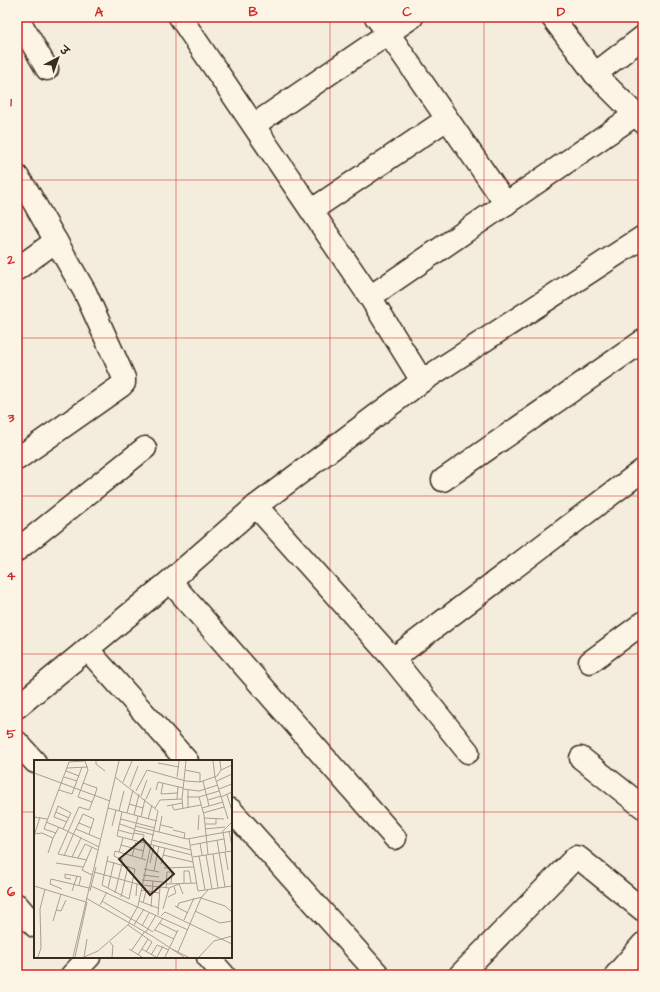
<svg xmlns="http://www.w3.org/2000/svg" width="660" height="992" viewBox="0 0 660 992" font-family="'Architects Daughter','Playpen Sans Deva',sans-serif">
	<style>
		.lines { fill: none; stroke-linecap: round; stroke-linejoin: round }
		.street-casing { stroke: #3b2a1e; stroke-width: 25 }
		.street { stroke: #fcf5e5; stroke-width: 22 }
		.grid { fill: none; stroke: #d62828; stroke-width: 1; stroke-opacity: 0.55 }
		.inset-road { fill: none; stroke: #aa9f91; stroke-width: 1 }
		.view { fill: #3b2a1e; fill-opacity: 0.15; stroke: #3b2a1e; stroke-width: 2 }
		.inset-edge { fill: none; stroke: #3b2a1e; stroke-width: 2 }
		.neatline { fill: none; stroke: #d62828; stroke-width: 1.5 }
		.grid-label { font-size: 13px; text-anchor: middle; font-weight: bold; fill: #d62828 }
	</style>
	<rect width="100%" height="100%" fill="#f4eddd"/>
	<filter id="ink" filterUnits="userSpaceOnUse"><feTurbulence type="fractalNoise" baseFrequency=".025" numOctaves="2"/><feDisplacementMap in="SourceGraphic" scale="8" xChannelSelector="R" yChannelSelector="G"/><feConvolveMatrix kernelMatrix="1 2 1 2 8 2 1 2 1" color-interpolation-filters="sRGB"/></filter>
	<g filter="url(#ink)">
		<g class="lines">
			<g class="street-casing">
				<g id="street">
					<polyline points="17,17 47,69"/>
					<polyline points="180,17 370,297 422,381"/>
					<polyline points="376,17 388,33 506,204"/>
					<polyline points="552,17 595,74 643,122"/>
					<polyline points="595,74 643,37"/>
					<polyline points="254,125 412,17"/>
					<polyline points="17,176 28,192 85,292 124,378 124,383 121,386 17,459"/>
					<polyline points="312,210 447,119"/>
					<polyline points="17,269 56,241"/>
					<polyline points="370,297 635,115"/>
					<polyline points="443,480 643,341"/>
					<polyline points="256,506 393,659 468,752"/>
					<polyline points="17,550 145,448"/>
					<polyline points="170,581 395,838"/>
					<polyline points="87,649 187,761"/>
					<polyline points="393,659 643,470"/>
					<polyline points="590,662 643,623"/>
					<polyline points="17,707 170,581 256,506 422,381 643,237"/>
					<polyline points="17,742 35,762"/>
					<polyline points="581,758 643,807"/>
					<polyline points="231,810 377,973"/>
					<polyline points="17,905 35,926"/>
					<polyline points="208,957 224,975"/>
					<polyline points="72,975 89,957"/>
					<polyline points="460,975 576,857 579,858 643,910"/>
					<polyline points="616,975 643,944"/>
				</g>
			</g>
			<use href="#street" class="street"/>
		</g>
	</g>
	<path class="grid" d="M 176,17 L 176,761M 330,17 L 330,975M 484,17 L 484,975M 17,180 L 643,180M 17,338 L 643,338M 17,496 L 643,496M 17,654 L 643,654M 17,812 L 35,812M 231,812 L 643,812M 176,957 L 176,975"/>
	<g transform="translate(34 760)">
		<rect width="198" height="198" fill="#f4eddd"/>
		<path class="inset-road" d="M 51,1 L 54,10 L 44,37 L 58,42M 62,1 L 62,4 L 71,11M 179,1 L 181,17 L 194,59M 124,3 L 145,7M 33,8 L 54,7M 151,10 L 166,13 L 166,22M 187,10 L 198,5M 32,11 L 45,16M 0,13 L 76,41M 30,17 L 43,21M 81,17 L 124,51 L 104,146 L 95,162M 143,17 L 145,1M 169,21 L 175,46M 183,21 L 198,14M 89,22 L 98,1M 49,23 L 63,28 L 61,35 L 55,50 L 45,47 L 24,94 L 53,100M 129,23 L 127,34 L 143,33M 96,27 L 104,6M 149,29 L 165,31 L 184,25M 185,29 L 198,24M 25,30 L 38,34 L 48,7M 122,30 L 124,22 L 149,28M 154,30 L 154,48M 102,31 L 113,10 L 152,21 L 166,22 L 183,16 L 187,10 L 186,1M 193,35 L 198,51M 107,36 L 113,20M 153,37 L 165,37 L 185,31M 165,37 L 170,55 L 174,94M 187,37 L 198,32M 112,39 L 117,28M 143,39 L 144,26M 174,40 L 187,36M 95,44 L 109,48M 138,45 L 140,50 L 167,45M 133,46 L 148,43M 74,48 L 123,61M 121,48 L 126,40 L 148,39M 168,48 L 189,42M 149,49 L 148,39 L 152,1M 85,51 L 90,31M 22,52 L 35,58M 88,52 L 83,76 L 158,95M 93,53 L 99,30M 169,53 L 190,47M 100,55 L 105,34M 0,57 L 13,59M 107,57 L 111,39M 170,58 L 190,59M 87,59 L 121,68M 114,59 L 118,45M 12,62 L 29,69 L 37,53 L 24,46 L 20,57 L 33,62M 45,63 L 57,68M 86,64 L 100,69M 171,64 L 182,64 L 182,59M 127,65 L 139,68M 78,66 L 82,50M 101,66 L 153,79 L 198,71M 29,69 L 65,87M 42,69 L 66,79M 171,69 L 191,67M 84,70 L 99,74M 100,70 L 120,75M 139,70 L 151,73 L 150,79M 164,70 L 165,55M 195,71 L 198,87M 125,72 L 128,56M 188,72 L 198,62M 189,72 L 192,91M 1,73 L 6,57M 22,73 L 10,69 L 35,2 L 51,1M 100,73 L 110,75 L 109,83M 0,74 L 8,73 L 19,78 L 14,93M 39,75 L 49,54 L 60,59 L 55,74M 19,78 L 25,67M 89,78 L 85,92 L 112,100M 155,79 L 164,131 L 198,126M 98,80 L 104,56M 118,80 L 157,90M 183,80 L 191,127M 166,83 L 168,95M 87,85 L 110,91M 157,85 L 190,79M 85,92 L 81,91 L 80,96 L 89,100M 191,92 L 194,110M 179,94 L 184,128M 129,95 L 159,102M 172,95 L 178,129M 30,96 L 39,75M 98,96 L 102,82M 165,96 L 171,130M 38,97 L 47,78M 159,97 L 198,91M 44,98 L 51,84 L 64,90M 108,98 L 111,83M 73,101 L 68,125 L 95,139 L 101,109 L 73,101 L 74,96M 22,103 L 49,107M 116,103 L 120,85M 127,104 L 131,88M 130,108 L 160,107M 110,109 L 125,112M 120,111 L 125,86M 60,112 L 107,125 L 135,128 L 145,124 L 149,134M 58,115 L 48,110 L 58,87M 109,115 L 125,117M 37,119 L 31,118 L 31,114 L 47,117 L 45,125M 108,120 L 129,122M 150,123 L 150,111 L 155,111 L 157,123M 132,124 L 163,123M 0,126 L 52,142M 57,126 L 154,170M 74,128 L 80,102M 132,128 L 133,112 L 138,112 L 137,123M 28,129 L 16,124 L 17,119 L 55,128M 107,130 L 125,133M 38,131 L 43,116M 56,131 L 62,107M 81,133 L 88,104M 102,136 L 103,123M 87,137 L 94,106M 134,137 L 142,133 L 140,127M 52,138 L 118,176 L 150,197M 167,138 L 191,146 L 198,152M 68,141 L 119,172M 105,141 L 124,148M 109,143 L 112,131M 66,145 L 73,132M 141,146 L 154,153M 117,147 L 119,121M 143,148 L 145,143 L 168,137M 129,149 L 135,128M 22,150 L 27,151 L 32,140M 161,151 L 186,163 L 198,161M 124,155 L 126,127M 127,156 L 131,152 L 198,184M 150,160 L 160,138M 19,161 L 27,134M 125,163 L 143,172M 94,165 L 114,179 L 104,195M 100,165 L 110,149M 108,166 L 115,153M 121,170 L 140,179M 120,171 L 129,158M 112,172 L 122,155M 76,182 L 79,186 L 78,197M 95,189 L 108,197M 108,189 L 122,197M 138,189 L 154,197M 97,191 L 111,171M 112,192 L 118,182 L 114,179M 144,192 L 167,138 L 174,130M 117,195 L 123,185 L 135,190M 4,197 L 7,188 L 6,149 L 11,129M 39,197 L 85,1M 41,197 L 53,142M 50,197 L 64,191 L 96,163M 50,197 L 53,179M 123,197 L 129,186M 131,197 L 144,170M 165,197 L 180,181 L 198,176"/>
		<path class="view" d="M 109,79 L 140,114 L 116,135 L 85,99 Z"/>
		<rect width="198" height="198" class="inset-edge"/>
	</g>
	<rect width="660" height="992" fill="none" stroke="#fcf5e5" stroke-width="44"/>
	<g transform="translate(58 58) rotate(41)" stroke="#fcf5e5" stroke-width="3" paint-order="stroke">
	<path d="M0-3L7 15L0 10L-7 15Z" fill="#3b2a1e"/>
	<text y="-6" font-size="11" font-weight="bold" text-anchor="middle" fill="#3b2a1e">उ</text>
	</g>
	<rect x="22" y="22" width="616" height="948" class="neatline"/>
	<g class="grid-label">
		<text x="99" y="16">A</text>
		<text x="253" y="16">B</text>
		<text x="407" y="16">C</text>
		<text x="561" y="16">D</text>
		<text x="11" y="106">1</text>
		<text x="11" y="264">2</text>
		<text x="11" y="422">3</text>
		<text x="11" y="580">4</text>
		<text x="11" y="738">5</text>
		<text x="11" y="896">6</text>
	</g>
</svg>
